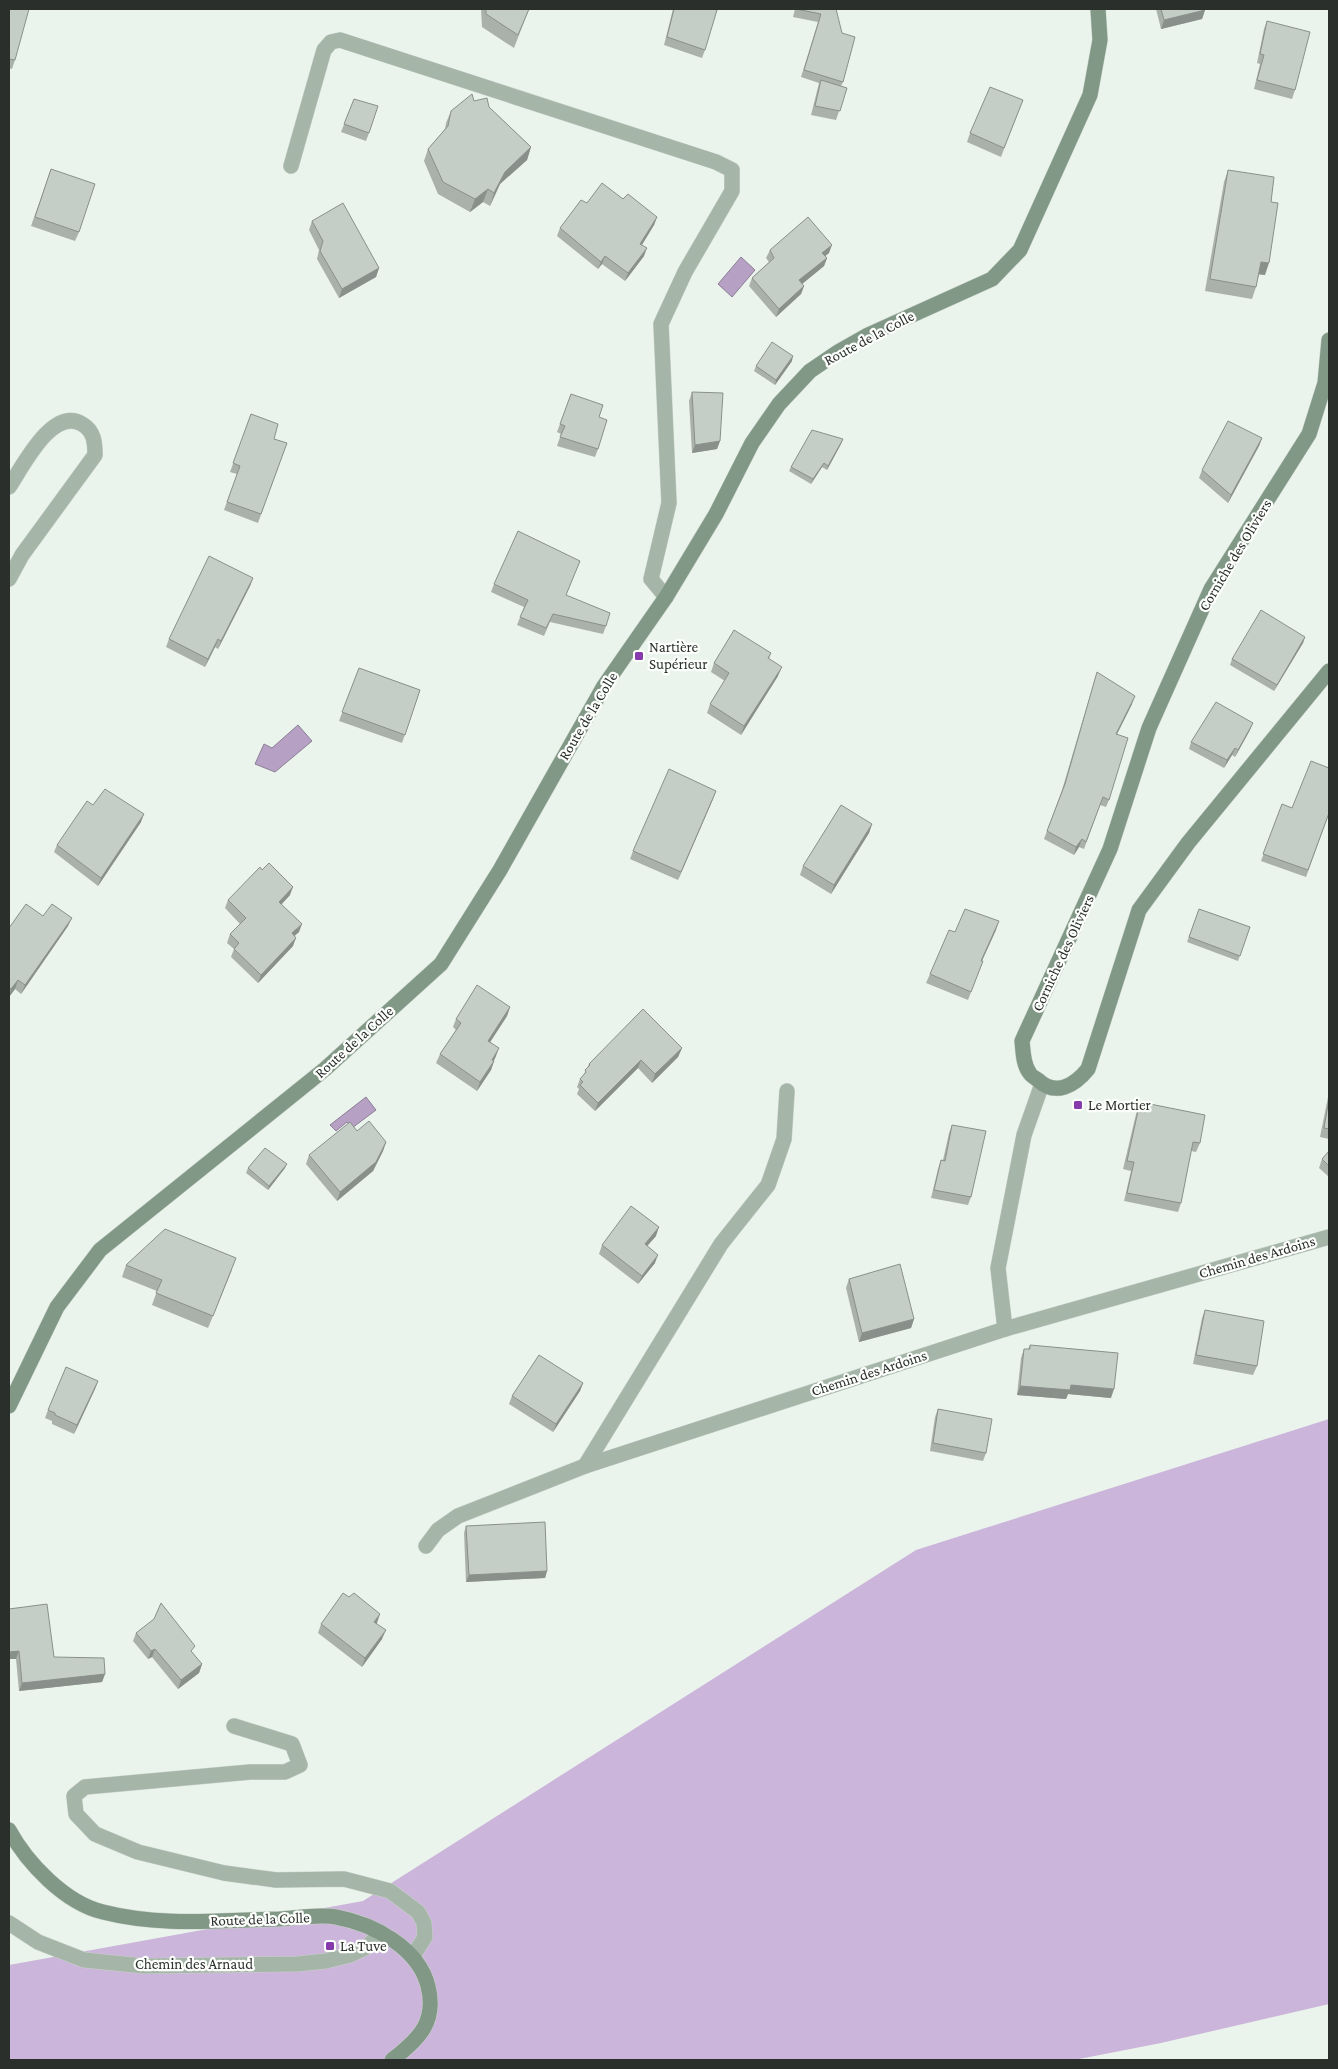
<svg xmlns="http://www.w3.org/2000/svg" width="1338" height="2069" viewBox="0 0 1338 2069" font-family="'Crimson Pro',serif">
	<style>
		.forest { fill: #ccb5da }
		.water { fill: #b6a0c4; stroke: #8c7e96 }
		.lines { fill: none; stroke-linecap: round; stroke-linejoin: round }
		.lane-casing { stroke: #c8d1c9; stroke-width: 16 }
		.street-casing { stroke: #c8d1c9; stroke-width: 16 }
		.secondary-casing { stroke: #c8d1c9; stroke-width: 16 }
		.lane { stroke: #a5b5a8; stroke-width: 15 }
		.street { stroke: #a5b5a8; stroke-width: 15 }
		.secondary { stroke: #809885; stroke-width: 15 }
		.wall { fill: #a9b1aa }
		.shaded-wall { fill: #89908b }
		.building { fill: #c4cec6; stroke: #89908b }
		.poi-dot { fill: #863aab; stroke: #fdfffd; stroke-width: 2 }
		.labels { text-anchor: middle; stroke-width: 4.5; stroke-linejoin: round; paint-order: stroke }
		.street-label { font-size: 15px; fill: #2b2f2c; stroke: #fdfffd }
		.poi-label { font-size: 15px; fill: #2b2f2c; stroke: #fdfffd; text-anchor: start }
	</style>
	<rect width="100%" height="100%" fill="#eaf4ec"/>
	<polygon class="forest" points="1329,1419 1329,2004 1161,2043 1074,2060 9,2060 9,1965 363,1901 916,1550"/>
	<g class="water">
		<polygon points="741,257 755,270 732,297 718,284"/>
		<polygon points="298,725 312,741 275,772 255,764 264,744 272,748"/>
		<polygon points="366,1097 376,1110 352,1128 347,1122 336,1131 330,1125"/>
	</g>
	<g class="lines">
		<g class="lane-casing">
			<g id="lane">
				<polyline points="291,166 324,50 331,42 340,40 716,162 732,170 732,191 685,272 661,324 669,503 651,579 666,597"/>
				<polyline points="585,1466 721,1244 768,1185 784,1139 787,1091"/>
				<polyline points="234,1726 292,1744 300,1765 285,1772 250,1772 85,1787 74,1796 76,1814 95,1834 138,1852 224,1873 276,1880 344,1879 390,1891 418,1912 424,1923 425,1937 413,1956"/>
			</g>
		</g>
		<g class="street-casing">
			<g id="street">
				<path d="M 9,487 C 22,468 52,406 82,424 C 94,431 95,442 95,455 L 22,555 L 9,579"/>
				<polyline points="1005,1329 998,1268 1024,1135 1042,1084"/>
				<polyline points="426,1546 438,1530 458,1516 585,1466 1005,1329 1329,1237"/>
				<polyline points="9,1923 38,1942 84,1960 144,1966 297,1964 326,1961 350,1955 365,1948 382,1933"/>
			</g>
		</g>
		<g class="secondary-casing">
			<g id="secondary">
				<path d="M 1329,340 L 1325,383 L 1309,434 L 1211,589 L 1149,728 L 1110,849 L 1022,1041 C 1023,1050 1023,1064 1029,1072 C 1030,1075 1035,1078 1038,1080 C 1056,1097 1075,1085 1088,1069 L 1139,910 L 1188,843 L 1329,671"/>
				<polyline points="9,1406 57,1307 100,1250 325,1069 441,964 500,870 604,686 666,597 716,514 752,443 779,404 810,371 838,352 868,335 992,279 1020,250 1090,95 1100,40 1098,9"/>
				<path d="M 9,1830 C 27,1863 65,1903 103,1912 C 161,1927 220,1920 279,1919 C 297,1918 319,1914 336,1917 C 373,1924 418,1947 428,1986 C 437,2022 419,2039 392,2060"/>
			</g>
		</g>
		<use href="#lane" class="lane"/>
		<use href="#street" class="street"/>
		<use href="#secondary" class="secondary"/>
	</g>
	<g class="wall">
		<polygon points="9,9 15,60 12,69 9,68"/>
		<polygon points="481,9 529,9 514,48 482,27"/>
		<polygon points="673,9 712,9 705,50 702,58 664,45"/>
		<polygon points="795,9 836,9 843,82 841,86 847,88 836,120 811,115 819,83 801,77 818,22 793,17"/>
		<polygon points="1156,9 1205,9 1205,10 1202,19 1161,29"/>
		<polygon points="1267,21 1295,90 1292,99 1254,89 1260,64 1257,63 1264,29"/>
		<polygon points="354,99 369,133 366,141 341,132"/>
		<polygon points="1023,100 1001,157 967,142 970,133"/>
		<polygon points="474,101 489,107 531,147 527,160 500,184 490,206 483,202 470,212 438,194 424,161 428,149 445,129 446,123 451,111"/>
		<polygon points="51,169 79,232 75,241 31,226"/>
		<polygon points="1228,170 1271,202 1265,275 1259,274 1256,287 1252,299 1205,291 1224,182"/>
		<polygon points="623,199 657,217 654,225 642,245 644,256 625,281 602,264 598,269 557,236 560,228 587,203"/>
		<polygon points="312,221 379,268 376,277 339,298 317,259 319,250 309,230"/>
		<polygon points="770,250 829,253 825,256 827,258 824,266 802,284 804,286 801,294 776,317 749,286 752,278 769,262 766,258"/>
		<polygon points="792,361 775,385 754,371 756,366"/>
		<polygon points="692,392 720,441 717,449 692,453 689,401"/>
		<polygon points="571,394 599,417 598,449 595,457 557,446 561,434 557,432"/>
		<polygon points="251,414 274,439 287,443 258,523 224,510 237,474 230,472"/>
		<polygon points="1262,438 1259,446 1228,503 1199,478 1202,470"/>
		<polygon points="843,439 841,444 827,470 822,467 811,484 789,471 791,467"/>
		<polygon points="580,561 566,595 606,626 603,634 550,622 544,636 517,625 524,607 491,592 494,584"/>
		<polygon points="253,578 250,586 218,649 215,647 205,667 166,647 169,639"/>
		<polygon points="1305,637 1303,643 1274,691 1230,665 1232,659"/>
		<polygon points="771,653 769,659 778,676 741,735 707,713 710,704 725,681 711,672 714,663"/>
		<polygon points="359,668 420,690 402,743 339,721"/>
		<polygon points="1097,672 1132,704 1117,734 1109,800 1106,807 1100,805 1084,849 1079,847 1074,855 1044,839 1062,790"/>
		<polygon points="1250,730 1235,757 1232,755 1224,768 1189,749 1191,742"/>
		<polygon points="713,799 678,880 630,859 633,851"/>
		<polygon points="1282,804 1292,808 1329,814 1306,877 1261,861"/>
		<polygon points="93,805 141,822 98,886 54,852 57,845"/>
		<polygon points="872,824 869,833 831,894 800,875 803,866"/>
		<polygon points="290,895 281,905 299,932 294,936 293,946 258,983 231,957 234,949 227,943 230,934 240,924 225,908 228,900"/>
		<polygon points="1199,909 1250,927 1238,961 1187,942"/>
		<polygon points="43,916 68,926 21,994 15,989 9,997 9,928"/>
		<polygon points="996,930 982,961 983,961 968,1000 926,983 930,974 955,932"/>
		<polygon points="510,1007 507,1016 490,1042 496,1056 494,1061 491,1070 477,1091 436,1063 440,1054 456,1030 453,1027 456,1019"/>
		<polygon points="682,1048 678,1057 652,1083 638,1068 595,1111 577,1094 579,1089 577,1087 580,1079 583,1076 589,1064"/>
		<polygon points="1329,1092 1329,1139 1320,1137"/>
		<polygon points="1140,1102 1200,1143 1196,1152 1191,1151 1181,1203 1178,1212 1124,1201 1131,1171 1123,1169 1137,1110"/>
		<polygon points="952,1125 971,1197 968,1205 931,1198 938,1169 941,1160 943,1160 949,1133"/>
		<polygon points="357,1131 386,1142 383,1151 373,1171 337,1201 306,1164 309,1155"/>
		<polygon points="1329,1151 1329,1177 1319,1168 1322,1159"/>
		<polygon points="248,1168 285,1168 268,1190 246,1173"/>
		<polygon points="656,1236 647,1246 655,1263 638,1284 599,1254 602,1245"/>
		<polygon points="126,1265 232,1270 208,1328 152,1305 157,1291 122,1277"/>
		<polygon points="849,1279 914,1319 911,1328 859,1342 846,1288"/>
		<polygon points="1205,1310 1257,1366 1253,1375 1193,1364 1202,1318"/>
		<polygon points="1030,1345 1111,1398 1068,1394 1066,1399 1017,1395 1021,1358 1024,1349 1028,1349"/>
		<polygon points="98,1381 95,1389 74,1434 52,1424 52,1421 45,1418 48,1410"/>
		<polygon points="583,1383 580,1391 553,1432 509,1404 512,1396"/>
		<polygon points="938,1409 986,1453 983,1461 930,1451 935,1417"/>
		<polygon points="466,1526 547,1571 545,1578 466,1582 464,1533"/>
		<polygon points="9,1609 54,1657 105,1674 102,1682 19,1691 16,1659 9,1659"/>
		<polygon points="377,1623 382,1639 362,1667 318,1633 321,1624"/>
		<polygon points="136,1633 192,1653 202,1664 199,1673 178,1689 152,1657 148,1659 133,1641"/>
	</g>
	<g class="shaded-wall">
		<polygon points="1205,10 1202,19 1161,29 1164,20"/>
		<polygon points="531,147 527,160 500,184 490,206 494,193 505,172"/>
		<polygon points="488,189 483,202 470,212 475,199"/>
		<polygon points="657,217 654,225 638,251 640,244"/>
		<polygon points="832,245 829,253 819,261 822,253"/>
		<polygon points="647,248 644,256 625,281 628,273"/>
		<polygon points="605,256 602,264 598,269 601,262"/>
		<polygon points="827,258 824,266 796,289 799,280"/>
		<polygon points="1261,262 1269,263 1265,275 1256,274"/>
		<polygon points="379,268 376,277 339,298 342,289"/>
		<polygon points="804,286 801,294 776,317 779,309"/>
		<polygon points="793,356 792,361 775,385 776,380"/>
		<polygon points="1262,438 1259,446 1228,503 1231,495"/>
		<polygon points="843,439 841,444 827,470 828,466"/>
		<polygon points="720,441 717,449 692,453 695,445"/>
		<polygon points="824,463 822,467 811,484 813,479"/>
		<polygon points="253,578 250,586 218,649 221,641"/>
		<polygon points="1305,637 1303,643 1274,691 1277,685"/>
		<polygon points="218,639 215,647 205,667 208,659"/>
		<polygon points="782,667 778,676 741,735 744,726"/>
		<polygon points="1135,696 1132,704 1113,742 1116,734"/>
		<polygon points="1253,723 1250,730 1235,757 1238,750"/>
		<polygon points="1235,748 1232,755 1224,768 1227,760"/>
		<polygon points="716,791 713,799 678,880 681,872"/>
		<polygon points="144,814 141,822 98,886 101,878"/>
		<polygon points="872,824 869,833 831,894 834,885"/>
		<polygon points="1082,839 1079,847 1074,855 1076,847"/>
		<polygon points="293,887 290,895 276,910 279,902"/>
		<polygon points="72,918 68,926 21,994 25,985"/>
		<polygon points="999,921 996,930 978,969 981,961"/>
		<polygon points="302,924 299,932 289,941 292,933"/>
		<polygon points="296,938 293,946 258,983 261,975"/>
		<polygon points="18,980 15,989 9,997 11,989"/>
		<polygon points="510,1007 507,1016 485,1050 488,1041"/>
		<polygon points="499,1048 496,1056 489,1069 492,1060"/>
		<polygon points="682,1048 678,1057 652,1083 655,1074"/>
		<polygon points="641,1060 638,1068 595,1111 598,1103"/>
		<polygon points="494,1061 491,1070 477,1091 480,1082"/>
		<polygon points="386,1142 383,1151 373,1171 337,1201 340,1192"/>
		<polygon points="287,1164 285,1168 268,1190 269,1186"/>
		<polygon points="659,1227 656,1236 641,1253 645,1244"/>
		<polygon points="658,1255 655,1263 638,1284 642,1276"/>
		<polygon points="914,1319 911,1328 859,1342 862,1333"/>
		<polygon points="98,1381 95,1389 74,1434 77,1425"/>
		<polygon points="583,1383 580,1391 553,1432 556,1424"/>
		<polygon points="1071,1385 1114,1389 1111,1398 1068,1394 1066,1399 1017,1395 1020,1386"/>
		<polygon points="547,1571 545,1578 466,1582 469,1575"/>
		<polygon points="380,1614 377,1623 371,1630 374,1622"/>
		<polygon points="386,1630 382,1639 362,1667 365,1658"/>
		<polygon points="155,1649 152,1657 148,1659 151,1651"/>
		<polygon points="19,1651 16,1659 9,1659 9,1652"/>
		<polygon points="202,1664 199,1673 178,1689 181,1680"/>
		<polygon points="105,1674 102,1682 19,1691 22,1683"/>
	</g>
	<g class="building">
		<polygon points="9,9 29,9 15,60 9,59"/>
		<polygon points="486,9 529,9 518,35 486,14"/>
		<polygon points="674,9 712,9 717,10 705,50 667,37"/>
		<polygon points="796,9 836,9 842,33 855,37 843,82 804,70 821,14"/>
		<polygon points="1161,9 1205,9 1205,10 1164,20"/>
		<polygon points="1267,21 1310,32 1295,90 1257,80 1264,55 1260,54"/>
		<polygon points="821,80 847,88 840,111 815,106"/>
		<polygon points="990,87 1023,100 1004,148 970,133"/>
		<polygon points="472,94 474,101 487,98 489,107 531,147 505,172 494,193 488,189 475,199 443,182 428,149 448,126 451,111"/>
		<polygon points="354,99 378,106 369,133 344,124"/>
		<polygon points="51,169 95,184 79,232 35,217"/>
		<polygon points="1228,170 1274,177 1271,202 1278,203 1269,263 1261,262 1256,287 1210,279"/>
		<polygon points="602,183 623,199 628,194 657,217 640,244 647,248 628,273 605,256 601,262 560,228 581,200 587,203"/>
		<polygon points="343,203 379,268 342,289 320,251 323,241 312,221"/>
		<polygon points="808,217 832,245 822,253 827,258 799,280 804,286 779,309 752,278 774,258 770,250"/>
		<polygon points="772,342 793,356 776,380 756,366"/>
		<polygon points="692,392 723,393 720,441 695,445"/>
		<polygon points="571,394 603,405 599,417 607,420 598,449 560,437 565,426 560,424"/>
		<polygon points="251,414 278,424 274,439 287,443 261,514 227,502 240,466 233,463"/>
		<polygon points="1228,421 1262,438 1231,495 1202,470"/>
		<polygon points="812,430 843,439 828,466 824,463 813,479 791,467"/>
		<polygon points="518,531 580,561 566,595 610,613 606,626 553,614 546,628 520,617 528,600 494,584"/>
		<polygon points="209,556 253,578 221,641 218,639 208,659 169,639"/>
		<polygon points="1261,610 1305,637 1277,685 1232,659"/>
		<polygon points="734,630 771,653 768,658 782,667 744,726 710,704 729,673 714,663"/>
		<polygon points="359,668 420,690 405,735 342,712"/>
		<polygon points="1097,672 1135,696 1116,734 1128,738 1109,800 1103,797 1086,842 1082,839 1076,847 1047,831 1065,784"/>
		<polygon points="1216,702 1253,723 1238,750 1235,748 1227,760 1191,742"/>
		<polygon points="1311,761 1329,768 1329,813 1308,870 1263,854 1282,804 1292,808"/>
		<polygon points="669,769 716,791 681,872 633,851"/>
		<polygon points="105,789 144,814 101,878 57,845 87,801 93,805"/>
		<polygon points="841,805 872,824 834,885 803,866"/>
		<polygon points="269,863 293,887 279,902 302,924 292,933 296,938 261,975 234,949 239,943 230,934 246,918 228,900 260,867 262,870"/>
		<polygon points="26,904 43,916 52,904 72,918 25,985 18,980 11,989 9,987 9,928"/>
		<polygon points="965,909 999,921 981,961 983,961 971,992 930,974 949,930 955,932"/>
		<polygon points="1199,909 1250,927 1240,956 1189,937"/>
		<polygon points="477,985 510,1007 488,1041 499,1048 492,1060 494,1061 480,1082 440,1054 461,1023 456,1019"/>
		<polygon points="643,1009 682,1048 655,1074 641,1060 598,1103 580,1085 583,1082 580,1079 586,1072 585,1070 590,1065 589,1064"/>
		<polygon points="1329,1099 1329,1129 1324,1128"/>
		<polygon points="1140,1102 1205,1115 1200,1143 1193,1142 1181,1203 1127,1193 1134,1162 1127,1161"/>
		<polygon points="369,1121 386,1142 376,1162 340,1192 309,1155 350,1122 357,1131"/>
		<polygon points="952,1125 986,1131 971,1197 934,1190 941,1160 945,1161"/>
		<polygon points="265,1148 287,1164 269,1186 248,1168"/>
		<polygon points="1329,1151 1329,1166 1322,1159"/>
		<polygon points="631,1206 659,1227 645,1244 658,1255 642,1276 602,1245"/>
		<polygon points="165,1229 236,1258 213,1316 156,1293 162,1280 126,1265"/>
		<polygon points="900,1264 914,1319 862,1333 849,1279"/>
		<polygon points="1205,1310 1264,1321 1257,1366 1196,1355"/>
		<polygon points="1030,1345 1118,1353 1114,1389 1071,1385 1070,1390 1020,1386 1024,1349 1030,1349"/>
		<polygon points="539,1355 583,1383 556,1424 512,1396"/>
		<polygon points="66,1367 98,1381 77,1425 55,1415 55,1413 48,1410"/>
		<polygon points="938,1409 992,1419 986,1453 933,1443"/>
		<polygon points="545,1522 547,1571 469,1575 466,1526"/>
		<polygon points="343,1593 349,1597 354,1593 380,1614 374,1622 386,1630 365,1658 321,1624"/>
		<polygon points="161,1603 195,1646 191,1651 202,1664 181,1680 155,1649 151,1651 136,1633 154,1619"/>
		<polygon points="47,1604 54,1657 104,1658 105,1674 22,1683 19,1651 9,1652 9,1609"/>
	</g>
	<g class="poi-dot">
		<rect x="634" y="651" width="10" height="10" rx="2.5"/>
		<rect x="1073" y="1100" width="10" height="10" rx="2.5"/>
		<rect x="325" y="1941" width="10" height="10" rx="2.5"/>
	</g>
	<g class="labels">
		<g class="street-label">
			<text transform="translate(869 338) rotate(-28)" y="5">Route de la Colle</text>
			<text transform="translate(1235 555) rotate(-59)" y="5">Corniche des Oliviers</text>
			<text transform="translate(588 716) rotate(-59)" y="5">Route de la Colle</text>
			<text transform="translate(1063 953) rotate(-65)" y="5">Corniche des Oliviers</text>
			<text transform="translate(354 1042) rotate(-42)" y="5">Route de la Colle</text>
			<text transform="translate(1257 1257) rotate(-16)" y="5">Chemin des Ardoins</text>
			<text transform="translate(869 1373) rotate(-18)" y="5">Chemin des Ardoins</text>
			<text transform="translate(260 1919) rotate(-2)" y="5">Route de la Colle</text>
			<text x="194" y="1969">Chemin des Arnaud</text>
		</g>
		<g class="poi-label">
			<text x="649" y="652">Nartière<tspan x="649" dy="17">Supérieur</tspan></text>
			<text x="1088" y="1110">Le Mortier</text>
			<text x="340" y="1951">La Tuve</text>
		</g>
	</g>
	<rect width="1338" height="2069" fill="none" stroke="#2b2f2c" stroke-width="20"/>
</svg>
